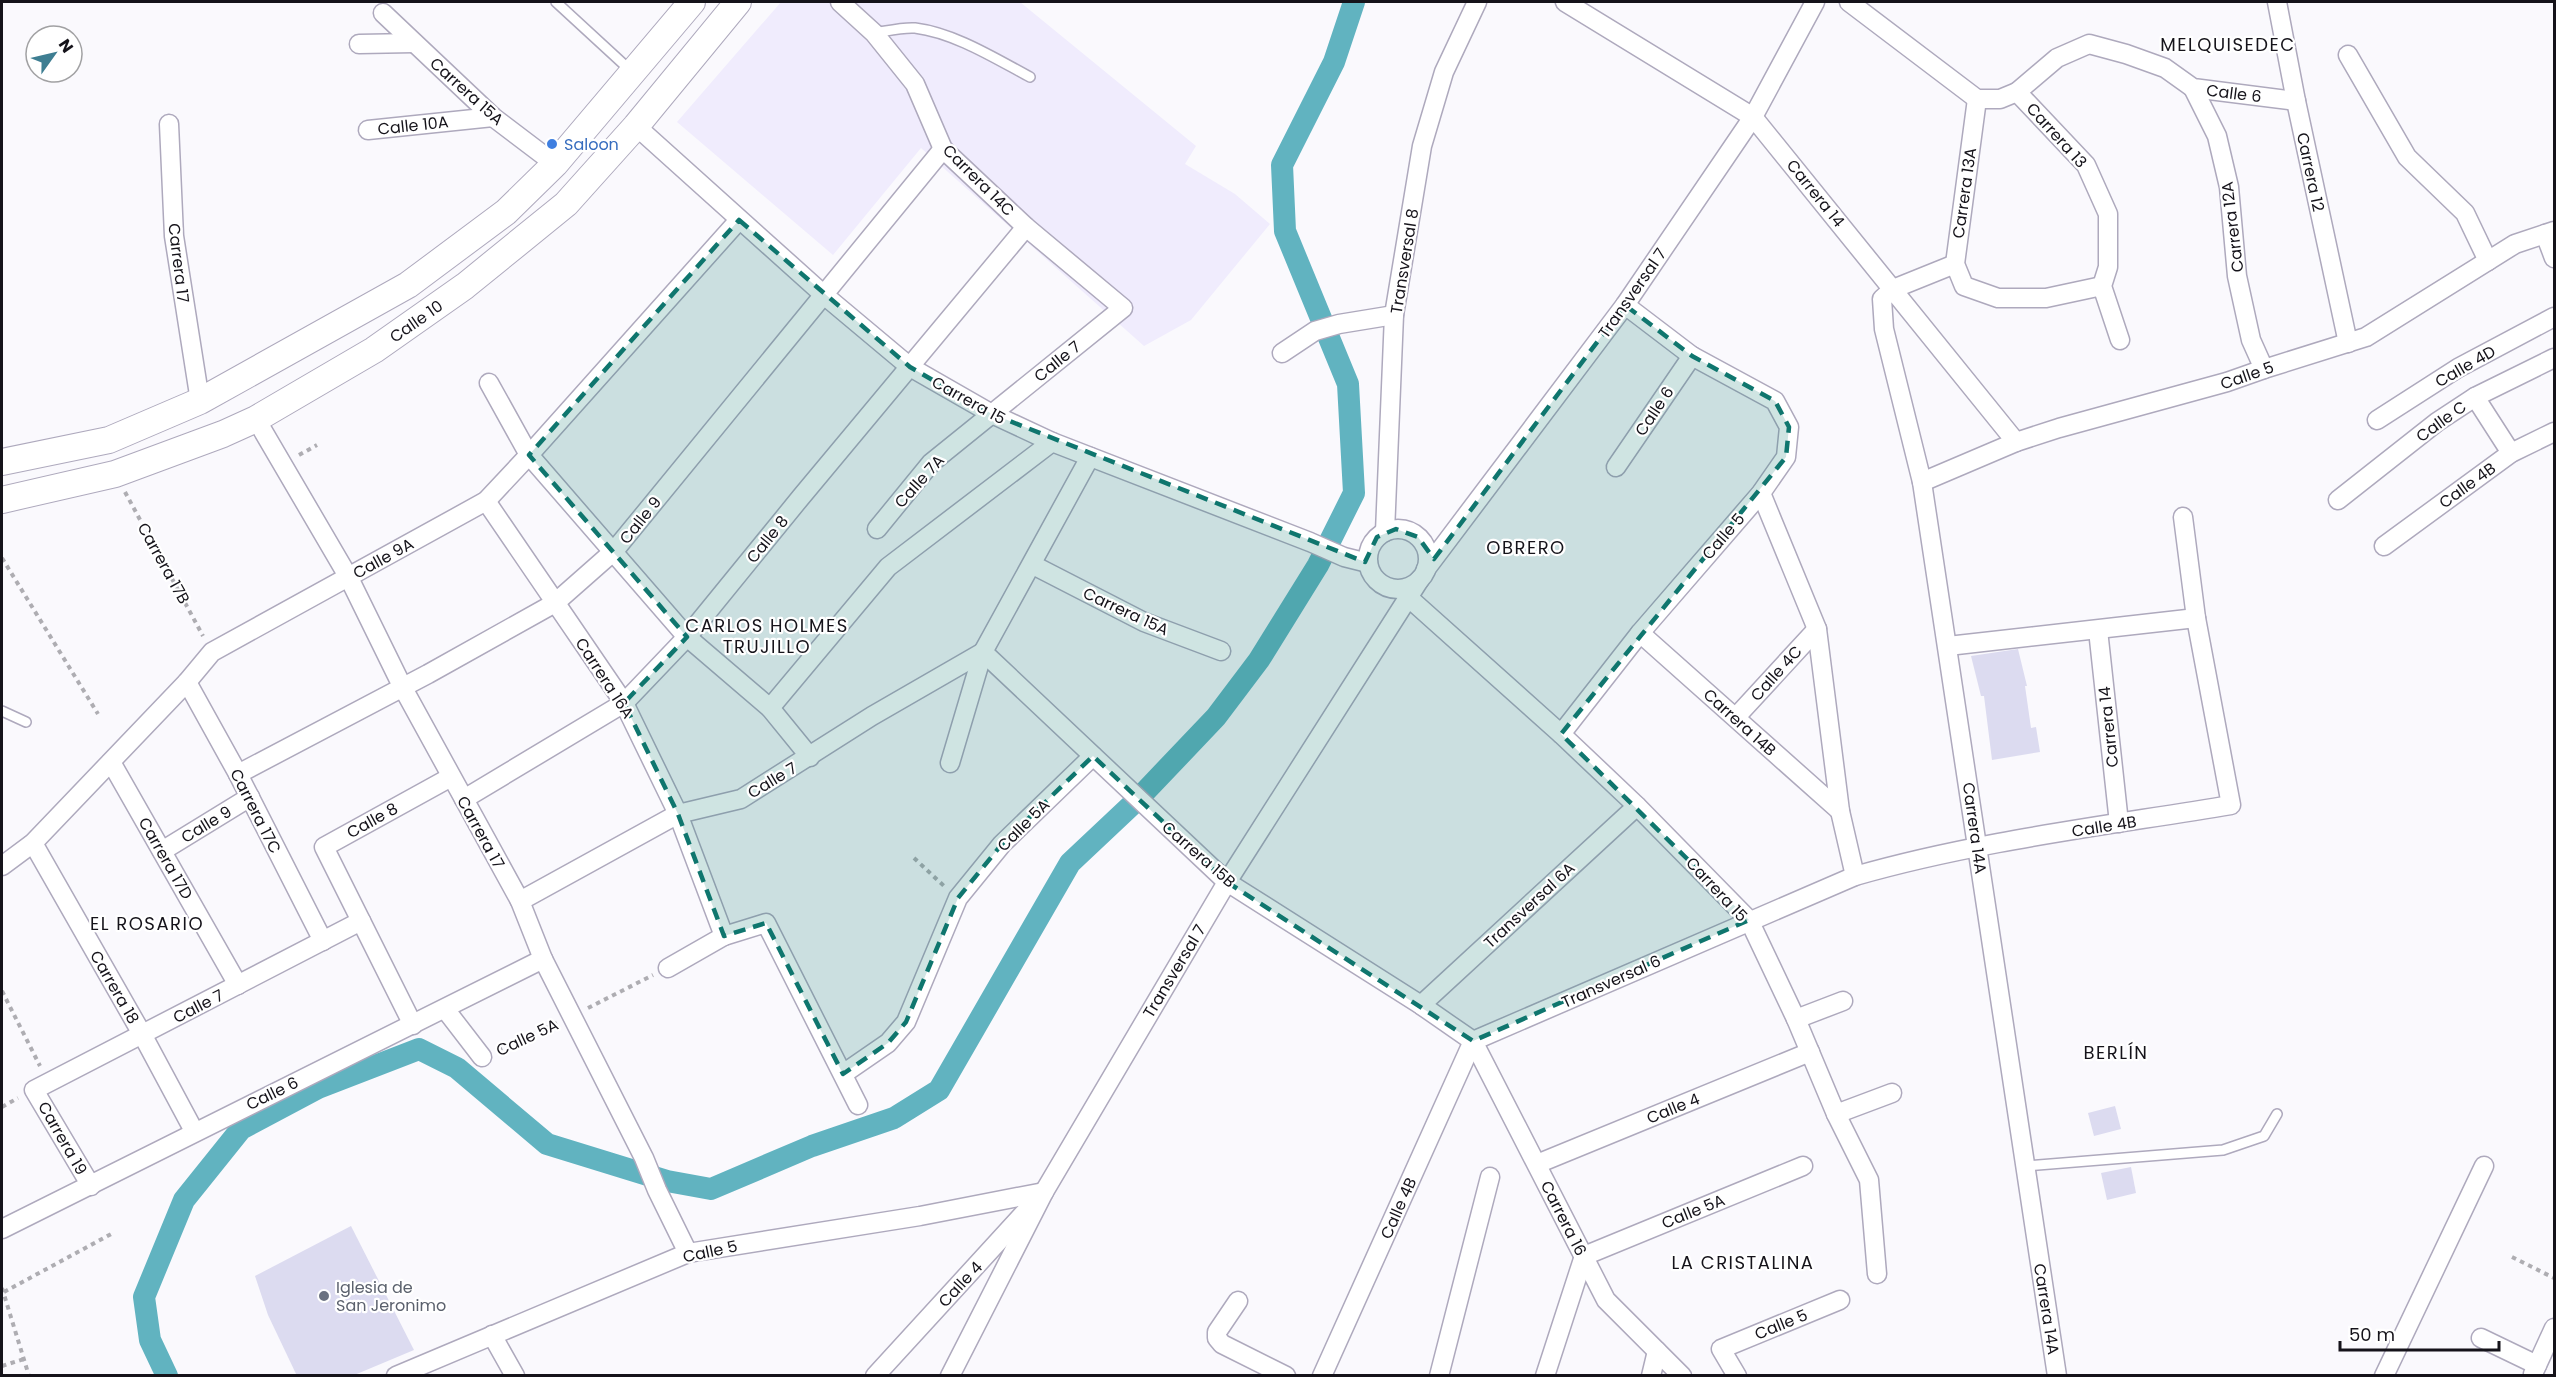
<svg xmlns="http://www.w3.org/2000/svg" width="2556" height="1377" viewBox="0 0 2556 1377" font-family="Poppins,sans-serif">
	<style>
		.built { fill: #f0ecfd }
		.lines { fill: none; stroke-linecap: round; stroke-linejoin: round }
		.canal { stroke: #61b3c0; stroke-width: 22 }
		.building { fill: #dcdbf0 }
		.lane-casing { stroke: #aea9bd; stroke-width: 12 }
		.street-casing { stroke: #aea9bd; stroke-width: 21 }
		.secondary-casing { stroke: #aea9bd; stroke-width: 28 }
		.path { stroke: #aeadb2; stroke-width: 4; stroke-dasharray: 4.5 4.5; stroke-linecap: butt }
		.lane { stroke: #fff; stroke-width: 9 }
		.street { stroke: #fff; stroke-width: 18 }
		.secondary { stroke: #fff; stroke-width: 26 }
		.marked { fill: #0f766e; fill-opacity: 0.2; stroke: #0f766e; stroke-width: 4.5; stroke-dasharray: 12 8; stroke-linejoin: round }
		.shop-dot { fill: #3f7fe0; stroke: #fff; stroke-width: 2 }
		.worship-dot { fill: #6b7280; stroke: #fff; stroke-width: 2 }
		.labels { text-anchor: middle; stroke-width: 4.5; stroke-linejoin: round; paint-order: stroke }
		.street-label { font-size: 16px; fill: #15131a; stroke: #fff }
		.shop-label { font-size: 16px; fill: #366cbe; stroke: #fff; text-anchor: start }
		.worship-label { font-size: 16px; fill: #5b616d; stroke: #fff; text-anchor: start }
		.neighbourhood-label { font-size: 18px; letter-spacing: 1.5px; fill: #15131a; stroke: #fff }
	</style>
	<rect width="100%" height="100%" fill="#faf9fd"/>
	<polygon class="built" points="781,2 1020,2 1196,146 1185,164 1235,194 1270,224 1191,320 1144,346 921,148 833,255 677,122"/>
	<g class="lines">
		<polyline class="canal" points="167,1376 150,1340 144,1297 184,1200 241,1129 318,1088 419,1049 457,1068 547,1144 667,1181 711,1189 812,1146 894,1118 939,1090 1070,863 1138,799 1216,717 1259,660 1318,565 1354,493 1348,384 1285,231 1282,165 1334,62 1354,2"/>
	</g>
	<g class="building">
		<polygon points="2018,649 2027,686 2025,686 2031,728 2036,727 2040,752 1992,760 1984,696 1981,696 1971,656"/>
		<polygon points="2115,1106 2121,1129 2094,1136 2088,1113"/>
		<polygon points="2131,1167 2136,1193 2107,1200 2101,1173"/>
		<polygon points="351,1226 414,1350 352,1376 297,1376 268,1315 255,1276"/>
	</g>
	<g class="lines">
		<g class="lane-casing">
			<g id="lane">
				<polyline points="556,2 631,71"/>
				<path d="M 874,33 C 887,31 903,27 915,28 C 955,33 996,59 1030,77"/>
				<polyline points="2,711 26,722"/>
				<polyline points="2025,1166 2223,1150 2264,1136 2277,1114"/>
			</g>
		</g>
		<g class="street-casing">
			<g id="street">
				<polyline points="840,2 874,33 915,84 943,149 1026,227 1123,308 931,463 877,529"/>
				<polyline points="1565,2 1753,117 2016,442"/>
				<polyline points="1849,2 1977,99 2000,99 2017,92 2086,165 2108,214 2108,267 2102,286 2120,340"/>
				<polyline points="2277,2 2296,101 2348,343"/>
				<polyline points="383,13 493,117 555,164"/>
				<polyline points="359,44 414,43"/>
				<polyline points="2348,55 2407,157 2465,213 2488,261"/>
				<polyline points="2193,88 2217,136 2229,187 2237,276 2251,340 2264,369"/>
				<polyline points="2017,92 2057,58 2089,44 2126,54 2165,68 2193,88 2296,101"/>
				<polyline points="1977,99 1955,264 1964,286 1998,298 2046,298 2102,286"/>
				<polyline points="169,124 174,236 200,401"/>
				<polyline points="636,126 824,295 910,367 992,414 1052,442 1310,542 1344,557 1368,563"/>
				<polyline points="368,130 493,117"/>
				<polyline points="2545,234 2554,258"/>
				<polyline points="1955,264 1893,289 1882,299 1884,329 1922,482 2057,1376"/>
				<polyline points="1282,353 1315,331 1339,324 1394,315"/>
				<polyline points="489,383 529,455 687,637 770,708 810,757"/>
				<polyline points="2475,397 2511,453"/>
				<polyline points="256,419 349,578 403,688 520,901 543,959 644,1158 657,1190 688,1253"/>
				<polyline points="2377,420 2458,368 2554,317"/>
				<polyline points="1616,467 1692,356"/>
				<polyline points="1922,482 2016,442 2059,428 2227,382 2264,369 2366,337 2515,244 2554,231"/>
				<polyline points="1761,493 1817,629 1840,811 1855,876"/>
				<polyline points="2338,500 2437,422 2475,397 2554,358"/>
				<polyline points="486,501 624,703 678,814 724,936"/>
				<circle cx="1398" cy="559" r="30"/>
				<polyline points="1385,532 1394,315 1422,146 1444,72 1477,2"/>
				<polyline points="2384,546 2511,453 2554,432"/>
				<polyline points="1033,565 1144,622 1221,651"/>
				<polyline points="1426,569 1625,305 1753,117 1815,2"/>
				<polyline points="1409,598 1561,734 1637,806 1749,920 1796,1019 1836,1114 1869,1180 1877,1274"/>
				<polyline points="2098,630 2119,823"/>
				<polyline points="1640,633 1840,811"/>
				<polyline points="1948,646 2196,618"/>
				<polyline points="187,682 238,774 323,941"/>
				<polyline points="770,708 888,567 1052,442"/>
				<polyline points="1736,717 1817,629"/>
				<polyline points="1561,734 1640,633 1761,493 1786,457 1789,427 1775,401 1692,356 1625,305"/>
				<polyline points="111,762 238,985"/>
				<polyline points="950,763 983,652 1090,457"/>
				<polyline points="238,774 428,674 555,603 614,551 943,149"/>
				<polyline points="464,799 624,703 687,637 801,497 1026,227"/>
				<polyline points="33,843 142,1034 194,1131"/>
				<polyline points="162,851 250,797"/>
				<polyline points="2,866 33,843 187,682 212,652 486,501 529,455 739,220"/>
				<polyline points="520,901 678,814 741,799 872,716 983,652 1227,882 1421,1005 1473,1041 1606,1300 1682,1376"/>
				<polyline points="668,968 724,936 766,923 858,1105"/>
				<polyline points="1421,1005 1637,806"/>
				<polyline points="445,1009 482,1057"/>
				<polyline points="1796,1019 1843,1001"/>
				<polyline points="413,1025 324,847 451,777"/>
				<path d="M 1473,1041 L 1855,876 C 1977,841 2105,826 2231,805 L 2196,618 L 2183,517"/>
				<polyline points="843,1074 888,1043 906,1022 958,898 1002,844 1093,756"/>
				<polyline points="1836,1114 1892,1093"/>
				<polyline points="1537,1164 1810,1052"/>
				<polyline points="91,1186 34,1090 361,921"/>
				<polyline points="2,1229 543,959"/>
				<polyline points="1584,1256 1803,1166"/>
				<polyline points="1238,1301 1217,1332 1217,1338 1222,1344 1286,1376"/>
				<polyline points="492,1335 515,1376"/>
				<polyline points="2481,1338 2537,1365"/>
				<polyline points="2533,1374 2554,1328"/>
				<polyline points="396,1376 688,1253 920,1216 1044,1192"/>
				<polyline points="875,1376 1028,1209"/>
				<polyline points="950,1376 1044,1192 1227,882 1420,579"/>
				<polyline points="1322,1376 1473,1041"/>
				<polyline points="1439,1376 1490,1177"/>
				<polyline points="1545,1376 1584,1256"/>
				<polyline points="1651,1376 1657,1351"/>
				<polyline points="1737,1376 1721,1349 1840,1300"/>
				<polyline points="2384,1376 2484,1166"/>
			</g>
		</g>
		<g class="secondary-casing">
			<g id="secondary">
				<polyline points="2,462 109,440 200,401 408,285 506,212 555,164 692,2"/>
				<polyline points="2,500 115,474 223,434 256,419 374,350 465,286 566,204 636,126 738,2"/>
			</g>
		</g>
		<g class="path">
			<polyline points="299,455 317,445"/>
			<polyline points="125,492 203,636"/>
			<polyline points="2,558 98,714"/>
			<polyline points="914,858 944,886"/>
			<polyline points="2,991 40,1066"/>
			<polyline points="588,1008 653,975"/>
			<polyline points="498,1050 557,1023"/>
			<polyline points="2,1107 18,1098"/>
			<polyline points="2512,1257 2554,1278"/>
			<polyline points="2,1288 29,1376"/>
			<polyline points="4,1292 113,1233"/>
			<polyline points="2,1366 24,1359"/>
		</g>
		<use href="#lane" class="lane"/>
		<use href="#street" class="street"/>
		<use href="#secondary" class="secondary"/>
	</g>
	<path class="marked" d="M 739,220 L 910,367 L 992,414 L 1365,562 L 1377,537 L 1396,529 L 1418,537 L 1434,559 L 1625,305 L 1692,356 L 1775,401 L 1789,427 L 1786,457 L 1561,734 L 1749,920 L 1473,1041 L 1227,882 L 1093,756 L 1002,844 L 958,898 L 906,1022 L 888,1043 L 843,1074 L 766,923 L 724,936 L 678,814 L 624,703 L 687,637 L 529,455 Z"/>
	<circle class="shop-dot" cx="552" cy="144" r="6"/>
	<circle class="worship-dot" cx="324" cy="1296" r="6"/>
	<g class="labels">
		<g class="street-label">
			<text transform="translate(467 91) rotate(42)" y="6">Carrera 15A</text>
			<text transform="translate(2234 93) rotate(7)" y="6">Calle 6</text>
			<text transform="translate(413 125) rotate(-6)" y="6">Calle 10A</text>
			<text transform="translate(2057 135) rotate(48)" y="6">Carrera 13</text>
			<text transform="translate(2311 172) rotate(78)" y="6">Carrera 12</text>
			<text transform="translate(979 180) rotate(45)" y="6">Carrera 14C</text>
			<text transform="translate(1816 193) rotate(51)" y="6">Carrera 14</text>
			<text transform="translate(1964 193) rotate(-82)" y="6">Carrera 13A</text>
			<text transform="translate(2232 227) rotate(-97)" y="6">Carrera 12A</text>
			<text transform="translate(1404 261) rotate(-81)" y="6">Transversal 8</text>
			<text transform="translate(179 263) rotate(83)" y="6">Carrera 17</text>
			<text transform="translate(1632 293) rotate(-55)" y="6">Transversal 7</text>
			<text transform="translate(416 321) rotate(-35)" y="6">Calle 10</text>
			<text transform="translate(1057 361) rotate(-39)" y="6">Calle 7</text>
			<text transform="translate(2465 366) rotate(-30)" y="6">Calle 4D</text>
			<text transform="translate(2247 375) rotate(-19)" y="6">Calle 5</text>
			<text transform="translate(969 400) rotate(29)" y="6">Carrera 15</text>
			<text transform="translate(1654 411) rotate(-56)" y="6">Calle 6</text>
			<text transform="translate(2441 421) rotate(-36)" y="6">Calle C</text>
			<text transform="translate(919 481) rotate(-48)" y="6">Calle 7A</text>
			<text transform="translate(2467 485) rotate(-36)" y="6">Calle 4B</text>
			<text transform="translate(640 520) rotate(-51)" y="6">Calle 9</text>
			<text transform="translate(1723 536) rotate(-49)" y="6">Calle 5</text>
			<text transform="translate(767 539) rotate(-51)" y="6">Calle 8</text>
			<text transform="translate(383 558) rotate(-29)" y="6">Calle 9A</text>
			<text transform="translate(164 563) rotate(61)" y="6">Carrera 17B</text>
			<text transform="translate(1126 611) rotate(25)" y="6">Carrera 15A</text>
			<text transform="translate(1776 673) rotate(-48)" y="6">Calle 4C</text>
			<text transform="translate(605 678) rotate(57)" y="6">Carrera 16A</text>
			<text transform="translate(1740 722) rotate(42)" y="6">Carrera 14B</text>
			<text transform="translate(2108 727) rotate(-96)" y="6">Carrera 14</text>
			<text transform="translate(772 780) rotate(-31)" y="6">Calle 7</text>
			<text transform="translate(256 811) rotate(63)" y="6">Carrera 17C</text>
			<text transform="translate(372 820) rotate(-29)" y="6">Calle 8</text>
			<text transform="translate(206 824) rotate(-31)" y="6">Calle 9</text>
			<text transform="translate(1023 825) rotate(-45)" y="6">Calle 5A</text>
			<text transform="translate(2104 826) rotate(-9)" y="6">Calle 4B</text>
			<text transform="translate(1975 828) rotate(82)" y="6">Carrera 14A</text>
			<text transform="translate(481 832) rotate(61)" y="6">Carrera 17</text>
			<text transform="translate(1199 854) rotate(41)" y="6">Carrera 15B</text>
			<text transform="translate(166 858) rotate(60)" y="6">Carrera 17D</text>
			<text transform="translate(1717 889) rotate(47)" y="6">Carrera 15</text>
			<text transform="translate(1529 905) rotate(-43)" y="6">Transversal 6A</text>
			<text transform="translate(1174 971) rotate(-59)" y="6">Transversal 7</text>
			<text transform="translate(1611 981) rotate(-24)" y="6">Transversal 6</text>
			<text transform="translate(115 987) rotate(60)" y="6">Carrera 18</text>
			<text transform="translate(198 1006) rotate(-27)" y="6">Calle 7</text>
			<text transform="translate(527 1037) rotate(-25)" y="6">Calle 5A</text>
			<text transform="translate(272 1093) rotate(-26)" y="6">Calle 6</text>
			<text transform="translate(1673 1108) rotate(-22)" y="6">Calle 4</text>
			<text transform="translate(63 1138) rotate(60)" y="6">Carrera 19</text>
			<text transform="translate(1398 1208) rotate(-66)" y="6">Calle 4B</text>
			<text transform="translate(1693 1211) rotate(-22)" y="6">Calle 5A</text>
			<text transform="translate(1564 1218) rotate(63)" y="6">Carrera 16</text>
			<text transform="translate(710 1251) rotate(-12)" y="6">Calle 5</text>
			<text transform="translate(960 1284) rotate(-47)" y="6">Calle 4</text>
			<text transform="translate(2047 1309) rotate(81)" y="6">Carrera 14A</text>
			<text transform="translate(1781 1324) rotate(-22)" y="6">Calle 5</text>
		</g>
		<g class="shop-label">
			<text x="564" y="150">Saloon</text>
		</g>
		<g class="worship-label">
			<text x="336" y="1293">Iglesia de<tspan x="336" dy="18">San Jeronimo</tspan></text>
		</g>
		<g class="neighbourhood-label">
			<text x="2228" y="51">MELQUISEDEC</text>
			<text x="1526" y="554">OBRERO</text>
			<text x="767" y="632">CARLOS HOLMES<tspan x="767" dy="21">TRUJILLO</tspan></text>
			<text x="147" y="930">EL ROSARIO</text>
			<text x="2116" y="1059">BERLÍN</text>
			<text x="1743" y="1269">LA CRISTALINA</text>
		</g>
	</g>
	<rect width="2556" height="1377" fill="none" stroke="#15131a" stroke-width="6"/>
	<g transform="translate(54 54) rotate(56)"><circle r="28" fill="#ffffff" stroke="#a1a1a3" stroke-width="1.5"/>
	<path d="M0-4.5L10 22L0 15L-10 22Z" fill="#3e7e92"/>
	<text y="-9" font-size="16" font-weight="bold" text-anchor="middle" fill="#15131a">N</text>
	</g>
	<path d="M2340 1341v9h159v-9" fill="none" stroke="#15131a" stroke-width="3"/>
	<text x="2349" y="1341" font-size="18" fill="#15131a" stroke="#ffffff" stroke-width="4.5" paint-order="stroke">50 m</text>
</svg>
